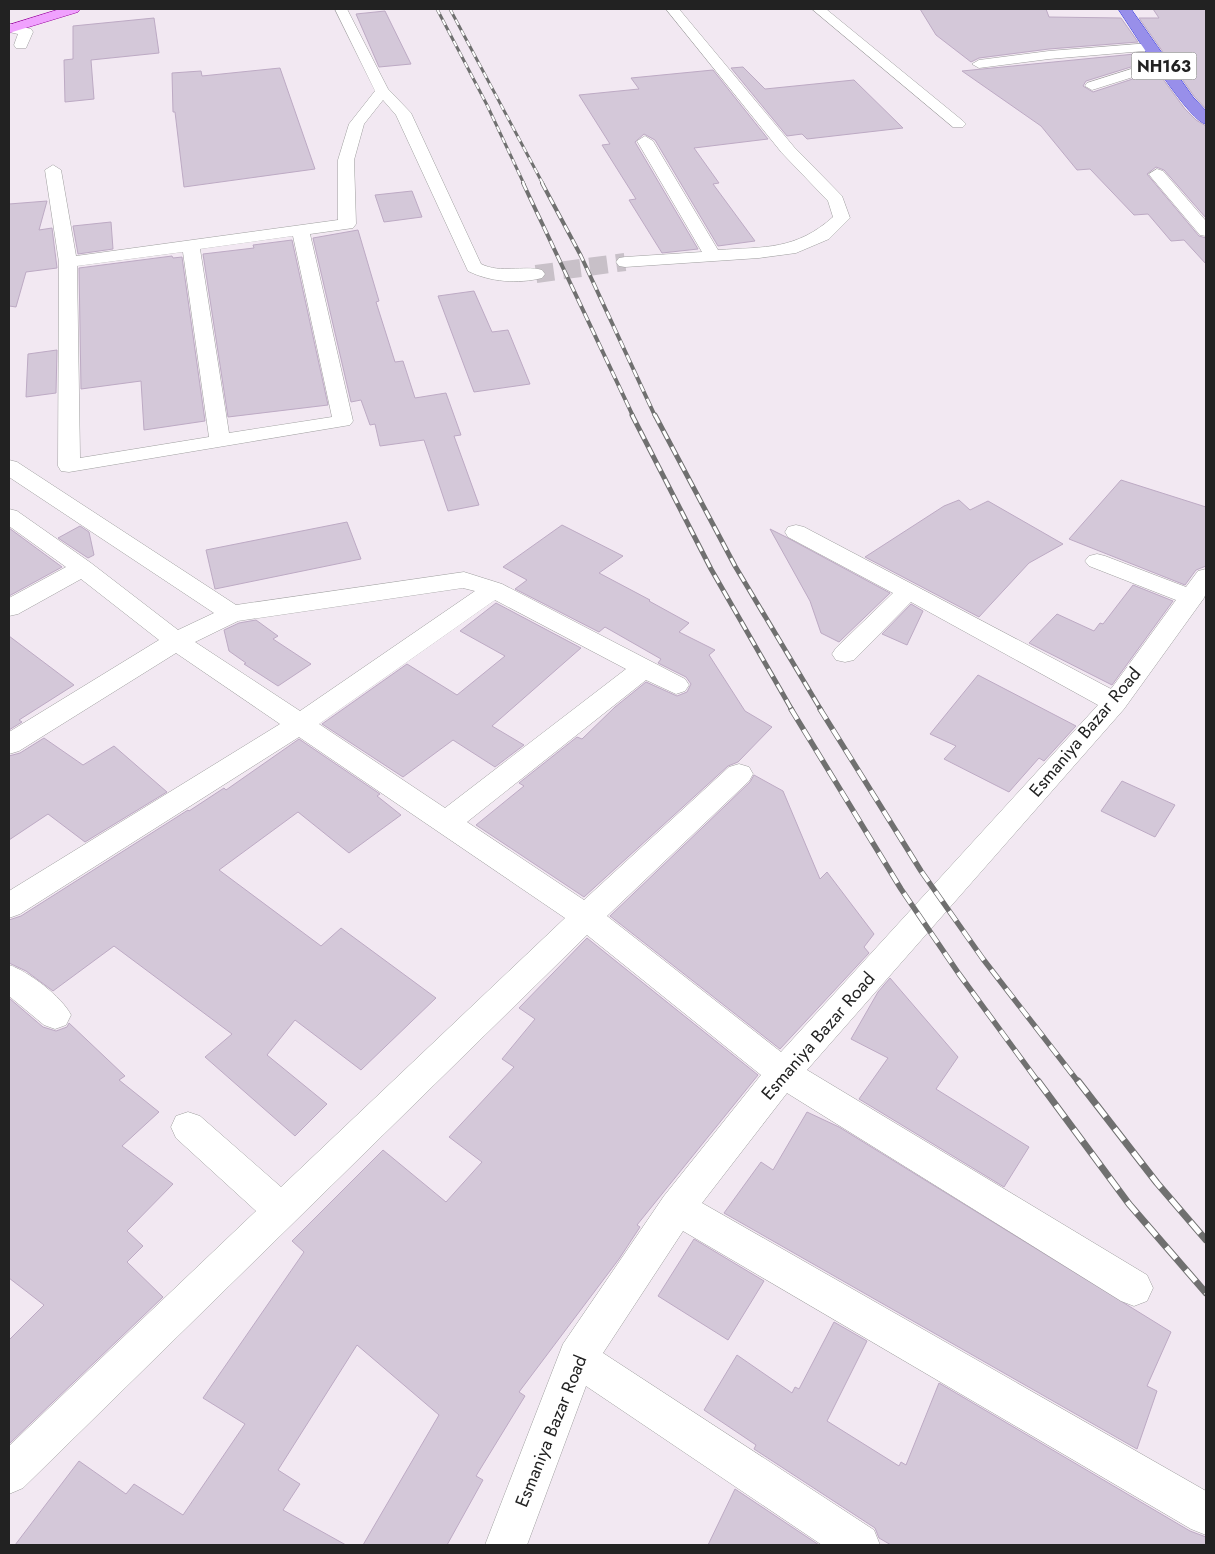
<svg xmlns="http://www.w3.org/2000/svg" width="1215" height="1554" viewBox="0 0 1215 1554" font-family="Jost,sans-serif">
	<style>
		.building { fill: #d4c8d9; stroke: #bdaac4 }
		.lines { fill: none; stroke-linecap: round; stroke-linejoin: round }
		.minor-tunnel { stroke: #c8c0c8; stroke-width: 18; stroke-dasharray: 18 9; stroke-linecap: butt }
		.minor-casing { stroke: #9f9f9f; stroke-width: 1 }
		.major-casing { stroke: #98009f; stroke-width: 1 }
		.highway-casing { stroke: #2530e0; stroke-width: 1 }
		.minor { fill: #fff; fill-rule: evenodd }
		.major { fill: #f0a1fe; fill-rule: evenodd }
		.highway { fill: #988fea; fill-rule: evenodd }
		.rail-far4-casing { stroke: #707070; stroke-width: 3 }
		.rail-far3-casing { stroke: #707070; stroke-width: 4 }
		.rail-far2-casing { stroke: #707070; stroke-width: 5 }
		.rail-far1-casing { stroke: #707070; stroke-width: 5.5 }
		.rail-casing { stroke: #707070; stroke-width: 7 }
		.rail-far4 { stroke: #fff; stroke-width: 2; stroke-dasharray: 6; stroke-linecap: butt }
		.rail-far3 { stroke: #fff; stroke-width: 2.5; stroke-dasharray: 8; stroke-linecap: butt }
		.rail-far2 { stroke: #fff; stroke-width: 3; stroke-dasharray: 9; stroke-linecap: butt }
		.rail-far1 { stroke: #fff; stroke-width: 4; stroke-dasharray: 12; stroke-linecap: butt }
		.rail { stroke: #fff; stroke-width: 5; stroke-dasharray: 15; stroke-linecap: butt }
		.labels { text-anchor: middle; stroke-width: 4; stroke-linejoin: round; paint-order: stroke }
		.shield { fill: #fff; stroke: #646464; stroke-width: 1 }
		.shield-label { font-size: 16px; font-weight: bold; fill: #222 }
		.street-label { font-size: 18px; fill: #222; stroke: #fff }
	</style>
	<rect width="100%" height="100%" fill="#f2e8f2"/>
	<g class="building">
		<polygon points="920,9 1046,9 1049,17 1121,18 1138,42 1049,49 979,58 971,62 936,35"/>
		<polygon points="1153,9 1206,9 1206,109 1194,96 1139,18 1159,18"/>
		<polygon points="385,11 411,64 379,67 356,14"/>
		<polygon points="154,18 159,53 91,60 94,99 65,102 64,60 73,59 73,26"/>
		<polygon points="1145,53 1150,61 1086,81 1083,86 1093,92 1157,71 1185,109 1196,120 1206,126 1206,218 1164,170 1156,167 1147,174 1199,236 1206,238 1206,264 1184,240 1171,241 1148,214 1134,215 1090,169 1077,170 1041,126 962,71"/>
		<polygon points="743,67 765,89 854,80 903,128 807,139 802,134 787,136 731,68"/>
		<polygon points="280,68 315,169 184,187 175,112 173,112 172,73 201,71 202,76"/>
		<polygon points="713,70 768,139 694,148 719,183 713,184 755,241 718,246 655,140 644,134 635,142 698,249 662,253 629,200 636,199 602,145 610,144 579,95 639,89 631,78"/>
		<polygon points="412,191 422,217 384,222 375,195"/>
		<polygon points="47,201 39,230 52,228 57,268 26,272 16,307 9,306 9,204"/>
		<polygon points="111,222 113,249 78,254 73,226"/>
		<polygon points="358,230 379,301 376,302 395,362 403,361 415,398 446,393 461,435 454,436 479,505 448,511 424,440 380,446 375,424 370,425 361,400 351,402 313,238"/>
		<polygon points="292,240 328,405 228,417 203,254 254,248 253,245"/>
		<polygon points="172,256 173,258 182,257 205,421 144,430 141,381 81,389 79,268"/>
		<polygon points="474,291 492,332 508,330 530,384 474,392 438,296"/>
		<polygon points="57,350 56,393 26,397 28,354"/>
		<polygon points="1121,480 1206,507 1206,566 1196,570 1185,585 1069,539"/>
		<polygon points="959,500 970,510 988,501 1063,544 1029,563 979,617 865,557 944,506"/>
		<polygon points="347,522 361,559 215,589 206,550"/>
		<polygon points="562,525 623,556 599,573 650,600 649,601 689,623 679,632 715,650 709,655 745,711 772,727 738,762 728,766 584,897 476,825 524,786 519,783 577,737 582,739 615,707 646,682 677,696 687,692 691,684 686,677 658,663 661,659 605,627 599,632 515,589 527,580 503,567"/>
		<polygon points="80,526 89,532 94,555 88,558 58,538"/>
		<polygon points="9,528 62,567 9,596"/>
		<polygon points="770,529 786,537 890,593 839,642 821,633 810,601"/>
		<polygon points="1133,585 1173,601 1112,685 1029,643 1057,614 1094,631 1100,623 1103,624"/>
		<polygon points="496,603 581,648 492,726 524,745 495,767 453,740 403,777 322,724 407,664 457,695 505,656 460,631"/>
		<polygon points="911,604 923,611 907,645 882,634"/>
		<polygon points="256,620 278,636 273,639 311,664 278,686 244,664 246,663 229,651 224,630 239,623"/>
		<polygon points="9,636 74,685 19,720 22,722 9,730"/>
		<polygon points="978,675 1076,726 1044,761 1039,758 1009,792 944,759 956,746 930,734"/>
		<polygon points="44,738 83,765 114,746 167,792 85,842 48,814 9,840 9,756 20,753"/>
		<polygon points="299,739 380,794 377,796 401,815 349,853 298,812 219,870 321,946 341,928 436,998 361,1070 295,1020 267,1055 327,1104 295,1136 205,1057 232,1034 114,946 53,991 26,971 9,963 9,920 21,916 188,810 189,811 224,788 226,790"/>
		<polygon points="754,775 783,791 820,879 827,872 874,934 864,947 869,953 780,1049 610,916 750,782"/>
		<polygon points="1122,781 1175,805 1155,837 1101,811"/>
		<polygon points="587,938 758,1075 637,1225 640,1227 619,1259 519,1392 525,1396 476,1476 483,1480 447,1545 363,1545 439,1415 357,1345 278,1470 300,1484 283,1510 346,1545 15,1545 79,1461 126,1494 134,1484 183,1515 245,1424 203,1398 304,1252 292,1241 383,1150 446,1202 482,1162 449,1137 514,1067 502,1059 535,1019 519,1008"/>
		<polygon points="890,978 958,1057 936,1089 1029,1147 1004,1187 859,1099 888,1058 851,1039 878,992"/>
		<polygon points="9,998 43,1027 56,1031 67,1027 69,1023 125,1076 119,1080 159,1112 122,1146 173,1184 127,1231 143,1246 127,1262 163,1297 9,1444 9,1340 44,1305 9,1278"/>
		<polygon points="807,1112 839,1127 1171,1332 1147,1386 1157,1391 1137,1449 724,1213 761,1162 773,1170"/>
		<polygon points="694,1239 764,1281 728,1340 658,1296"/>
		<polygon points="834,1322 867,1341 827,1421 899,1466 901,1462 906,1465 939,1383 1190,1531 1206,1537 1206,1545 891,1545 879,1538 875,1528 754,1449 756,1445 704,1410 737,1355 792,1393 795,1387 799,1389"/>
		<polygon points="735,1489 819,1545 708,1545"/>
	</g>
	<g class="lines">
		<polyline class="minor-tunnel" points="536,274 625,262"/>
		<g class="minor-casing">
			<g id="minor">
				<path d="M 335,9 L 347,9 L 388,89 L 411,113 L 481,264 C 502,274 522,265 542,270 L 545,274 L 542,278 C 518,284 490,282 468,271 L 396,115 L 383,100 L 364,124 L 354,160 L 356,224 L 353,228 L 310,234 L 353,421 L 350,425 L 69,472 L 61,471 L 58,466 L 59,262 L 45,170 L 53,165 L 61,170 L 76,256 L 338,220 L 338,160 L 349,124 L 375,91 ZM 293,236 L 332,417 L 229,433 L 200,249 ZM 183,252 L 209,437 L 80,458 L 77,266 Z"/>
				<path d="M 666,9 L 679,9 L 794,147 L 842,196 L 850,218 L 829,239 L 796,253 L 759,258 L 625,267 L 619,266 L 616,262 L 619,258 L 625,257 L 702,252 L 637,141 L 645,136 L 653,141 L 718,250 C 765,247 796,250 833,217 L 828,201 L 782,153 Z"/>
				<polygon points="812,9 826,9 963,121 966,124 963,127 953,127"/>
				<polygon points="11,24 31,29 33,32 26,48 16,48 14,45 18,34 9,32 9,25"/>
				<polygon points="1151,43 1158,47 1156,50 1049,59 979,68 972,64 979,60 1049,51"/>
				<polygon points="1163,59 1170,63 1168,66 1092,90 1085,86 1087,83"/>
				<polygon points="1157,169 1163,171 1206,221 1206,236 1200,235 1151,177 1149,174"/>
				<path d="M 9,460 L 17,462 L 236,605 L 464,572 L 502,584 L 685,679 L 689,685 L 685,691 L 676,694 L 646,680 L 467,822 L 584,900 L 729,767 L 739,764 L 749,767 L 753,774 L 749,781 L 607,916 L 781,1052 L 1098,705 L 911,602 L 854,660 L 845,662 L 836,660 L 832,654 L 836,648 L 893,593 L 788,537 L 785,532 L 788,527 L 796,525 L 804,527 L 1111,689 L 1176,600 L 1089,566 L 1085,561 L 1089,556 L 1097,554 L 1105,556 L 1186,587 L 1198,571 L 1206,569 L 1206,593 L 1204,598 L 1124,709 L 807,1070 L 1147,1275 L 1153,1288 L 1147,1301 L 1134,1306 L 1121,1301 L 787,1093 L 702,1203 L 1206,1491 L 1206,1535 L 1191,1529 L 683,1231 L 603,1353 L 874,1530 L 880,1545 L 822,1545 L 586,1386 L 527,1545 L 485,1545 L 563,1344 L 664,1196 L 761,1075 L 587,935 L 23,1488 L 9,1494 L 9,1446 L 256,1211 L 176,1138 L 171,1127 L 176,1116 L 188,1112 L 200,1116 L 281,1187 L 565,918 L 299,737 L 20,914 L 9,918 L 9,891 L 280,724 L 176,653 L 19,751 L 9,754 L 9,732 L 159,640 L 81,579 L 18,614 L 9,616 L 9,598 L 66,567 L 9,526 L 9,509 L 17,511 L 91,563 L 178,630 L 214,613 L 9,477 ZM 463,588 L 475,591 L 300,711 L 195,642 L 238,621 ZM 495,600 L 626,669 L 445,808 L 319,724 Z"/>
				<path d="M 9,965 C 28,971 62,997 71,1015 L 66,1025 L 55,1029 L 44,1025 L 9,996 Z"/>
			</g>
		</g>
		<g class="major-casing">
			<polygon id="major" points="60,9 80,9 78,12 9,33 9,25"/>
		</g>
		<g class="highway-casing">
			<path id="highway" d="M 1118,9 L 1131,9 L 1193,97 L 1206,111 L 1206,124 C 1188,121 1132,29 1118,9 Z"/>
		</g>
		<use href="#minor" class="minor"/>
		<use href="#major" class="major"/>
		<use href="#highway" class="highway"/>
		<g class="rail-far4-casing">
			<g id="rail-far4">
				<polyline points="437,9 487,105 524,184"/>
				<polyline points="450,9 543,184"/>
			</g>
		</g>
		<g class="rail-far3-casing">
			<g id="rail-far3">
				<polyline points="523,183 633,416"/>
				<polyline points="542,183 581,256 655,416"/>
			</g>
		</g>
		<g class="rail-far2-casing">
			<g id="rail-far2">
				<polyline points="632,415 711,569 792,710"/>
				<polyline points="655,415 735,566 821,710"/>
			</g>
		</g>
		<g class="rail-far1-casing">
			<g id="rail-far1">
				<polyline points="791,709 901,889 959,974 1039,1083"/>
				<polyline points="820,709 921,871 983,959 1079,1083"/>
			</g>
		</g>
		<g class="rail-casing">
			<g id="rail">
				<polyline points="1038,1081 1129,1204 1206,1293"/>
				<polyline points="1078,1081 1157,1183 1206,1240"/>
			</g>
		</g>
		<use href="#rail-far4" class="rail-far4"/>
		<use href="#rail-far3" class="rail-far3"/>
		<use href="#rail-far2" class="rail-far2"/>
		<use href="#rail-far1" class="rail-far1"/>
		<use href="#rail" class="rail"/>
	</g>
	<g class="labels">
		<rect class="shield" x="1131.5" y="52.5" width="65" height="27" rx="4"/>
		<g class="shield-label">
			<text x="1164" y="72">NH163</text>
		</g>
		<g class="street-label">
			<text transform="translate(1085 732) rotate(-50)" y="6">Esmaniya Bazar Road</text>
			<text transform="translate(818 1036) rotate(-49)" y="6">Esmaniya Bazar Road</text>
			<text transform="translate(551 1431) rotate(-68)" y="6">Esmaniya Bazar Road</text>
		</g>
	</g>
	<rect width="1215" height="1554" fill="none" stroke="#222222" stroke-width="20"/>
</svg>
